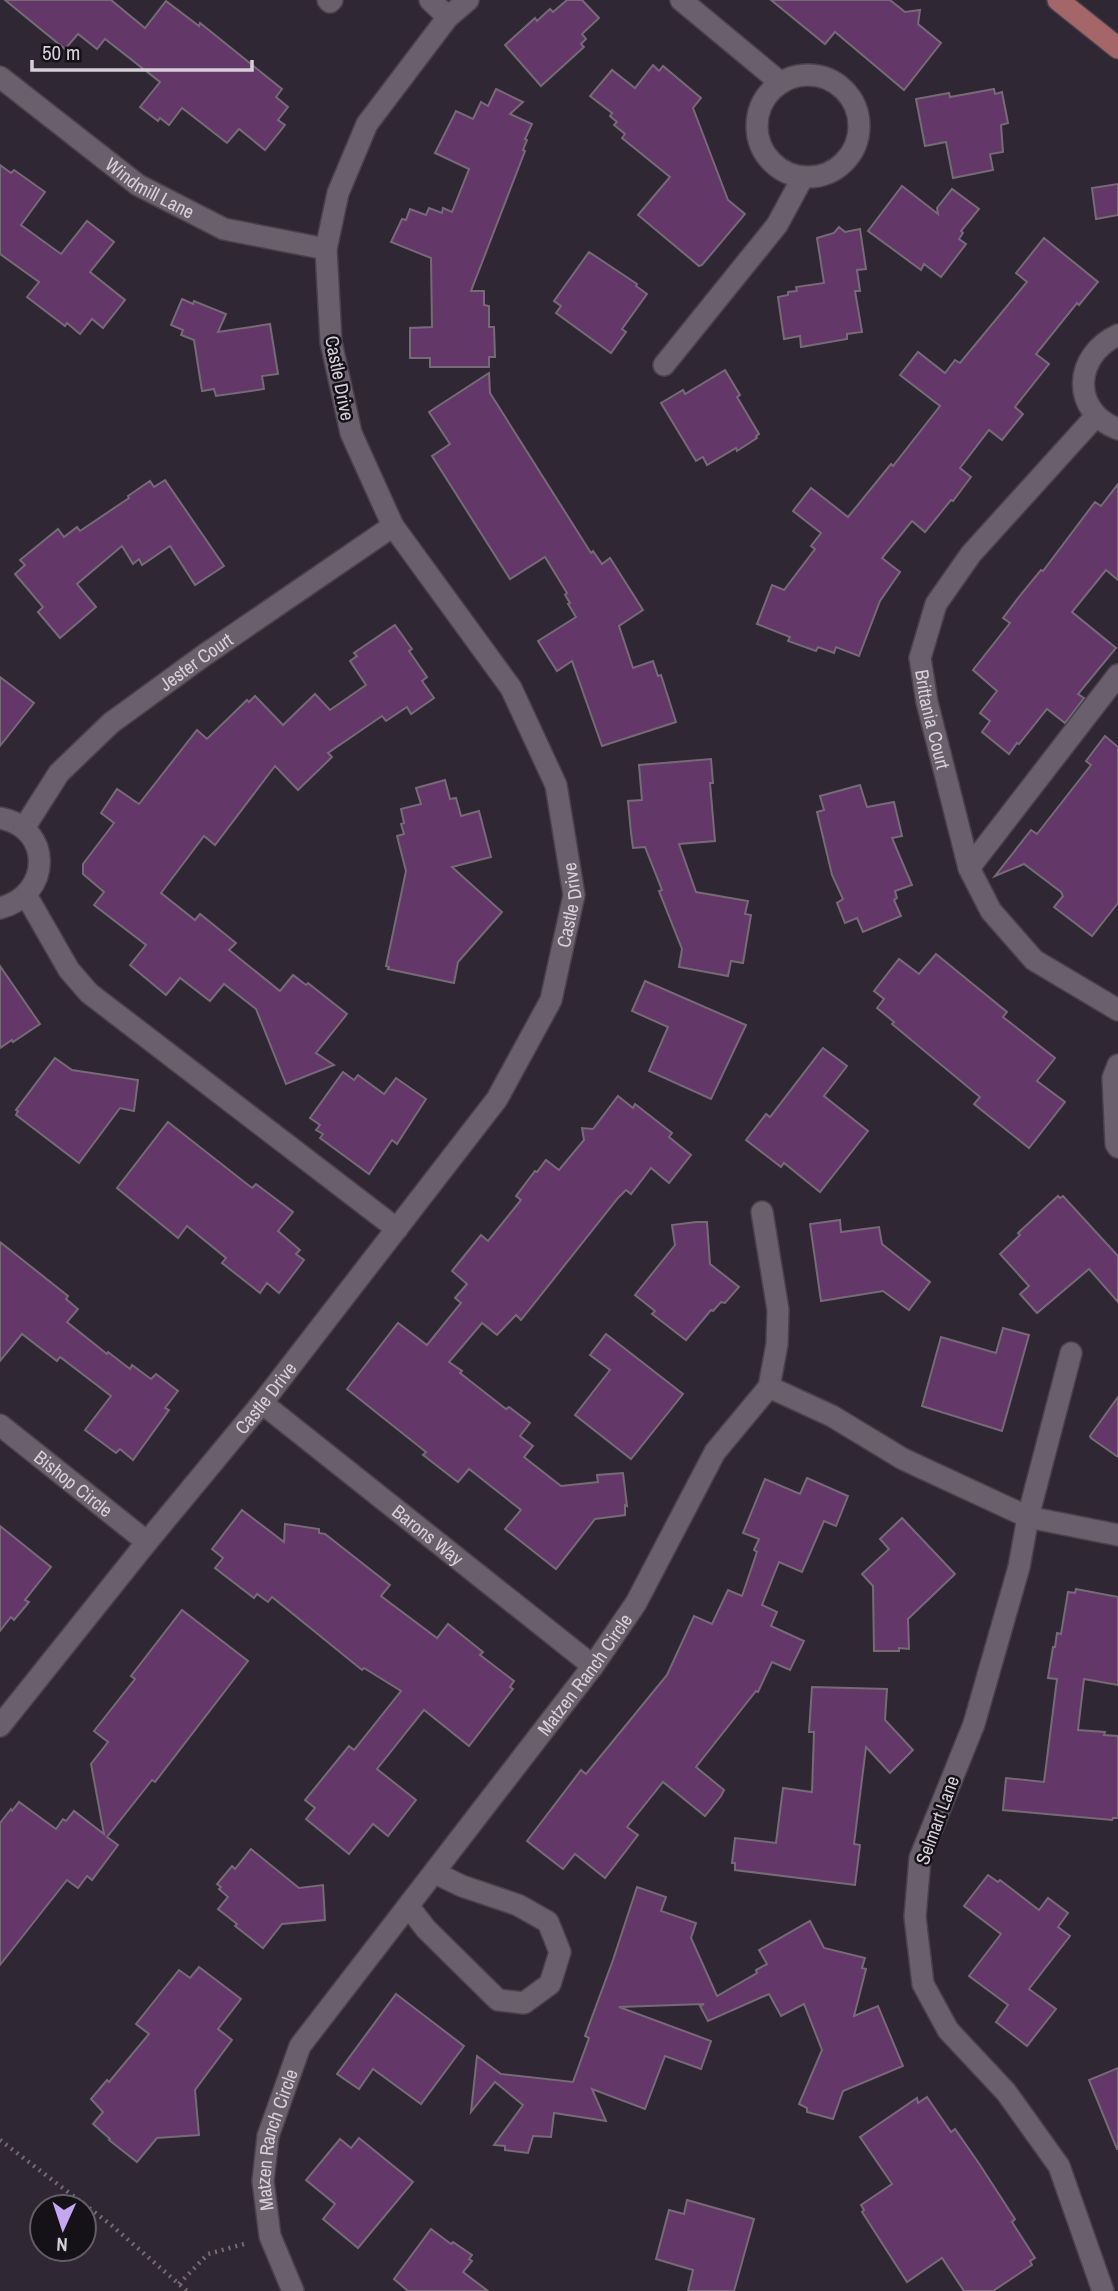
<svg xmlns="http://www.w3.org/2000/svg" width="1118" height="2291" viewBox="0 0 1118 2291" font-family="'Archivo Narrow',sans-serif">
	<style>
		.building { fill: #633868; stroke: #766a77; stroke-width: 2 }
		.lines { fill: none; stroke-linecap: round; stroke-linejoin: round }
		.minor-casing { stroke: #49424c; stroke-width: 24 }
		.major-casing { stroke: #49424c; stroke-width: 24 }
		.path { stroke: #726a75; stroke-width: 4.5; stroke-dasharray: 2 5; stroke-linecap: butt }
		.minor { stroke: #695f6d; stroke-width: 21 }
		.major { stroke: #a46669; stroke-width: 21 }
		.labels { text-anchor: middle; stroke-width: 5; stroke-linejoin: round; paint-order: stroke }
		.street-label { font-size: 19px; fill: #d5d0d8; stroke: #151217 }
	</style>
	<rect width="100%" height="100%" fill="#302734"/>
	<g class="building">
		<polygon points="5,0 111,0 145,28 166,1 199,26 200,23 282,89 276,97 288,107 278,120 285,125 265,150 239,129 227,143 182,108 169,125 160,118 158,121 140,107 160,82 105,39 97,49 78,34 65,49"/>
		<polygon points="567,0 582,0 599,18 582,34 586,39 581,44 584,47 541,86 505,45 535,18 537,21 550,9 553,12"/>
		<polygon points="771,0 890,0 905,12 920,10 918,24 941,43 904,90 835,32 825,44"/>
		<polygon points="653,65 659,71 663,66 701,98 693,108 728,200 745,214 702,265 699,266 638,215 670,177 622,138 625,134 614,125 617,122 610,116 612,113 590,96 612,70 635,88"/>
		<polygon points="496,89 523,102 510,114 532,124 525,139 527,140 523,150 525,151 471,291 484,291 484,305 489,306 489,327 494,327 495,357 489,357 489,367 430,367 430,358 410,358 410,328 432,327 431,258 391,242 402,219 406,220 410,209 426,215 429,208 442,213 443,208 452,212 469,169 435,153 456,111 473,119 481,102 488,106"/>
		<polygon points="994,89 995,94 1002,92 1008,123 1001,125 1003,152 990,154 993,170 953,178 946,142 925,146 916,99 949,93 950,97"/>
		<polygon points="0,165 11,173 14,170 45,192 21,225 61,254 87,221 114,242 90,272 125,300 103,328 92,319 80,334 67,323 65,326 27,297 39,282 0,254"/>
		<polygon points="1118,184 1118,215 1096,219 1092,188"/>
		<polygon points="902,186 938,214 937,208 952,189 979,209 961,231 963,233 959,239 966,244 941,277 924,264 921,270 868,231"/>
		<polygon points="839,227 845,232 860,229 866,269 857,270 860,291 855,291 862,332 847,334 847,339 801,347 800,336 784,339 778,297 788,295 788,292 797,291 796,287 824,283 817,238 834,233"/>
		<polygon points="1044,238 1098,282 1079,305 1077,303 1036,354 1049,364 1015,407 1023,414 1002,440 989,430 960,468 971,477 953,501 951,500 925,532 912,521 882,558 900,572 880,601 859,656 836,647 834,653 818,647 816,651 788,641 790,637 757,624 772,585 784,590 815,549 811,546 821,533 793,511 811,488 848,517 891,464 893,466 940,406 900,375 918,352 945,373 955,360 960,363 1027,282 1016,273"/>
		<polygon points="589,252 637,284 636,286 647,294 622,329 626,332 611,353 556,313 561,306 554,301"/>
		<polygon points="182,299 193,304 194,301 226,314 218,332 270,324 278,374 262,376 264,389 216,396 214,389 202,391 194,340 181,335 183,330 171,325"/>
		<polygon points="725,370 740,395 737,397 759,434 756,436 757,438 737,451 736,448 707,465 703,457 696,461 661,403 683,390 685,394"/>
		<polygon points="489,373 490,393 591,553 593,551 602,564 610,558 643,610 619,626 633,668 653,661 658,676 661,675 676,722 602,746 572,661 557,671 538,641 576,617 568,604 570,603 565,595 567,593 545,557 510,579 432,456 450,444 429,412"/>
		<polygon points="165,480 224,566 195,585 170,546 142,565 139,559 133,564 122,546 77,584 96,607 60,638 38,612 43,607 15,574 25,565 20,560 58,529 64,537 77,527 80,531 129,498 128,496 150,481 154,487"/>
		<polygon points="1118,484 1118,580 1106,570 1072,612 1116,648 1078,694 1084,698 1065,723 1047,709 1019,744 1017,743 1009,754 982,732 990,721 980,713 997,691 973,670 1010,623 1003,618 1022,593 1041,570 1043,571 1095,502 1101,506"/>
		<polygon points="395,625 412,649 409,651 427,677 422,681 434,698 411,714 407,707 386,721 382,716 328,753 332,757 298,790 275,766 215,845 204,836 161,893 195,920 200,914 236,943 229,950 280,991 293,975 306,985 308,983 347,1014 316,1053 334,1065 286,1084 256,1009 224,984 210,1001 180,978 166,995 130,965 146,945 94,905 104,892 83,874 83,864 114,823 101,813 117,789 139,804 197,730 207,739 247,700 249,702 255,696 283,725 315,694 330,710 366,685 350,661 357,656 354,653"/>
		<polygon points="0,677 34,703 0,746"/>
		<polygon points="1105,736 1118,747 1118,903 1092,936 1054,907 1063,896 1061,892 1024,864 995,876 1031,830 1037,834 1091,765 1086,761"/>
		<polygon points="711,759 713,783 710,783 715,841 679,844 696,892 748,901 745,914 751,915 743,963 731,961 728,976 679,967 682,949 659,891 662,890 645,847 633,848 631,833 628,801 642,800 639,765"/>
		<polygon points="445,780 450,799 456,798 461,816 479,811 491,857 452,867 502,912 458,962 454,983 388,969 389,967 386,966 406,871 397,836 404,834 401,824 404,823 401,809 421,804 416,788"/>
		<polygon points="860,785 867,807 894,802 902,836 892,838 912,885 895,891 897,898 894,900 901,916 863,932 857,918 845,923 837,903 843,899 832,875 817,812 824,810 820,796"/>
		<polygon points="936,954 1007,1012 1003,1017 1055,1058 1037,1081 1065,1102 1029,1148 974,1104 980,1097 892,1024 894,1022 877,1008 884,999 874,991 899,959 919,974"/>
		<polygon points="0,966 40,1024 13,1042 12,1040 0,1048"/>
		<polygon points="645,981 746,1025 711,1099 649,1071 668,1027 632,1011"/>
		<polygon points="823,1048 847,1066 824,1096 868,1131 820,1192 784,1163 781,1167 746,1140 766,1114 770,1117"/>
		<polygon points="55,1058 72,1070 138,1080 134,1111 120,1108 79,1163 16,1115 18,1111 16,1110"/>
		<polygon points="343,1072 354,1080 358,1075 384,1094 396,1078 426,1099 397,1144 392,1140 369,1174 320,1138 323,1134 316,1130 320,1125 310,1118"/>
		<polygon points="618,1096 633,1108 635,1104 672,1133 669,1137 691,1155 669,1183 651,1168 631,1194 626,1190 618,1198 521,1320 516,1315 497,1335 482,1323 449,1362 462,1371 460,1373 506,1409 509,1407 530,1423 520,1436 533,1446 524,1457 561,1486 598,1482 597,1475 623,1473 627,1506 625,1505 625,1515 595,1519 556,1569 505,1529 521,1510 469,1469 458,1482 423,1455 426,1452 347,1389 398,1323 427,1345 461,1303 455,1298 467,1284 452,1271 481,1235 488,1241 521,1200 516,1196 535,1171 537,1172 546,1160 559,1170 584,1140 582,1128 593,1129"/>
		<polygon points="168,1122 252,1188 256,1184 293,1212 278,1231 300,1250 296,1254 304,1260 279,1293 267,1283 260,1293 222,1263 226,1258 187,1226 178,1238 117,1188"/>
		<polygon points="1058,1196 1060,1198 1063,1196 1118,1256 1118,1302 1089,1269 1037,1313 1020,1294 1029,1286 1000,1254 1020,1235 1018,1233"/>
		<polygon points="840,1220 841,1232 879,1227 882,1244 930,1282 909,1310 883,1291 821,1301 810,1224"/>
		<polygon points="696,1222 707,1222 710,1264 739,1287 725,1303 721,1302 713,1311 711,1310 686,1340 652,1314 655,1311 635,1295 675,1245 672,1225"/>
		<polygon points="0,1242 68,1296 66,1299 78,1309 67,1322 107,1354 108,1352 130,1369 132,1365 151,1379 156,1374 178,1391 165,1408 169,1410 133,1460 120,1449 116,1453 85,1430 111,1396 60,1357 57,1361 22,1334 0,1361"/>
		<polygon points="1003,1328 1029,1335 1002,1431 922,1406 941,1337 996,1353"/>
		<polygon points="606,1334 683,1394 631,1459 575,1415 610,1370 590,1355"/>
		<polygon points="1118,1397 1118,1457 1091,1438 1090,1436"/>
		<polygon points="807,1478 848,1496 836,1526 824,1521 802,1572 779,1562 762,1605 777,1612 771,1626 804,1641 790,1670 772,1662 758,1692 756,1691 696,1767 724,1790 721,1796 705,1816 663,1782 627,1827 638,1835 605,1878 575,1854 563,1869 527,1841 581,1770 586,1774 667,1675 694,1616 712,1624 728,1590 742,1596 757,1552 754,1550 759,1539 743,1533 765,1479 800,1494"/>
		<polygon points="242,1510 284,1542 285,1524 319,1529 319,1533 325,1534 390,1585 381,1596 437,1638 448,1624 483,1652 480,1655 514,1681 510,1687 513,1689 469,1746 424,1710 377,1769 416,1800 388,1836 373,1824 349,1854 306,1819 315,1808 305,1800 349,1746 354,1750 401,1691 364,1668 362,1670 272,1597 268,1602 257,1594 254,1598 215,1568 223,1558 212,1549"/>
		<polygon points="902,1518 955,1574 908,1619 909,1649 899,1648 899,1651 874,1651 873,1586 862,1574 889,1549 880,1539"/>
		<polygon points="0,1526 51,1567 25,1600 29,1602 14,1620 11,1617 0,1631"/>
		<polygon points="1076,1589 1118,1597 1118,1685 1084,1679 1078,1730 1105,1732 1104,1735 1118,1736 1118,1818 1113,1818 1112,1820 1003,1810 1006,1778 1044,1782 1057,1679 1048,1678 1053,1647 1055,1647 1057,1633 1061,1634 1068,1592 1075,1593"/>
		<polygon points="182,1610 248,1661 155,1782 152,1780 107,1837 118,1845 92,1880 87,1876 78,1888 67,1880 0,1965 0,1823 11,1809 12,1811 19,1802 56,1829 63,1819 66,1821 74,1811 104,1834 91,1764 108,1742 94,1731 135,1679 131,1676"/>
		<polygon points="812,1687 887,1689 885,1720 913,1750 890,1773 866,1747 854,1844 860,1845 855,1885 735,1870 735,1863 732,1863 735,1838 776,1843 783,1788 812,1792 814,1732 809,1732"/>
		<polygon points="251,1849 299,1888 323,1885 325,1920 282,1924 263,1948 235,1926 237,1924 218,1909 228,1897 219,1889 221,1887 217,1884 232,1866 235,1869"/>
		<polygon points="988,1875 998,1882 1000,1880 1039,1910 1048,1898 1068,1913 1058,1927 1070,1936 1029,1989 1056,2009 1027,2046 996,2022 1008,2005 969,1976 1001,1934 964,1906"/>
		<polygon points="637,1887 666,1897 661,1911 696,1923 691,1938 717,1996 757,1973 756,1970 767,1964 759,1950 810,1921 824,1948 865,1958 862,1968 866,1969 854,2016 878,2006 903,2066 843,2091 833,2119 807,2112 807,2108 799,2104 822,2050 804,2004 781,2016 769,1994 708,2021 700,2006 704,2004 619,2007 711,2041 701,2069 665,2056 645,2109 592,2089 606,2121 554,2113 551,2137 533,2136 528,2153 505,2150 505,2146 494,2145 523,2105 495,2082 471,2112 477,2056 501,2074 573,2082 589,2038 585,2036 613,1960"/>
		<polygon points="199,1967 241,1999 218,2029 232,2040 195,2090 199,2135 157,2138 137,2162 109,2140 110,2139 93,2124 103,2112 91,2099 107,2080 109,2082 149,2034 136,2024 179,1970 190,1978"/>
		<polygon points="396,1994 464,2046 421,2104 373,2069 359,2089 337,2074"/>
		<polygon points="1118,2068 1118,2149 1117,2149 1089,2080"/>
		<polygon points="927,2097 951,2132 955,2129 980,2165 1015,2219 1012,2222 1035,2258 1030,2261 1032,2265 993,2291 964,2291 942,2258 907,2282 862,2212 864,2210 861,2205 892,2184 860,2137 917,2098 918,2103"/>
		<polygon points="359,2138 413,2182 358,2248 323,2219 335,2204 306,2180 340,2139 351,2148"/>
		<polygon points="687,2200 754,2219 734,2291 688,2291 693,2270 656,2259 669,2210 684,2214"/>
		<polygon points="431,2229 451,2244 453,2242 472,2255 469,2259 472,2261 463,2272 488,2291 408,2291 394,2279"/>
	</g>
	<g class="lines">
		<g class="minor-casing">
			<g id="minor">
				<polyline points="328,0 330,2 332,0"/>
				<polyline points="430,0 448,17"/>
				<polyline points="681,0 781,83"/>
				<circle cx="808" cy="126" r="51"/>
				<path id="s1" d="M 0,77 L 138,185 L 224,229 L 326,249"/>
				<path d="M 1118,335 C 1074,355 1070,411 1118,429"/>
				<polyline points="664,365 777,225 803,177"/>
				<path id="s2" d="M 1096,416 L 971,554 L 936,604 L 920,658 L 927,702 L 969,868 L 991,911 L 1034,960 L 1118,1010"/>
				<path d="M 0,818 C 53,828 52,895 0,908"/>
				<path id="s3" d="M 24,828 L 59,773 L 111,723 L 203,656 L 393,526"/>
				<polyline points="969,868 1118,675"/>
				<polyline points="26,895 69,970 89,993 397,1229"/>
				<polyline points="1118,1065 1113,1078 1116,1144 1118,1147"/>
				<polyline points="762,1212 778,1310 777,1344 769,1387"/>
				<polyline points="1071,1353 1028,1517 1019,1567 974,1724 920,1858 915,1917 923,1984 948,2030 1006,2092 1059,2166 1103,2291"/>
				<path id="s4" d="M 262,1403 L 593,1666"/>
				<path id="s5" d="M 0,1425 L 147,1542"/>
				<path id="s6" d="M 0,1726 L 147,1542 L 262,1403 L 497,1099 L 551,1000 L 574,895 L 556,785 L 511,688 L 393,526 L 351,433 L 331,342 L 326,249 L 338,193 L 367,124 L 448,17 L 468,0"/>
				<polyline points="409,1907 426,1929 498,2000 524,2003 550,1984 560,1952 548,1922 518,1905 462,1886 435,1873"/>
				<path id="s7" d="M 293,2291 L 270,2236 L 263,2181 L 268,2136 L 300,2046 L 593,1666 L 636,1603 L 715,1452 L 769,1387 L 832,1416 L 903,1459 L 1028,1517 L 1118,1535"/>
			</g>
		</g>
		<g class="major-casing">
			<polyline id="major" points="1058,0 1118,48"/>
		</g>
		<g class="path">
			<polyline points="0,2140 110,2224 187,2291"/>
			<polyline points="179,2284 208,2254 244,2244"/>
		</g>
		<use href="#minor" class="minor"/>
		<use href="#major" class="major"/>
	</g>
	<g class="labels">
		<g class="street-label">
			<text dy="7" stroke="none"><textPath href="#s1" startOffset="187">Windmill Lane</textPath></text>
			<text transform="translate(340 378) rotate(79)" y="7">Castle Drive</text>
			<text dy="7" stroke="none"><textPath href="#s3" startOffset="242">Jester Court</textPath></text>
			<text dy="7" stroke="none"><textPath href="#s2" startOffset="366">Brittania Court</textPath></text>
			<text dy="7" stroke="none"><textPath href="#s6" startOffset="1010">Castle Drive</textPath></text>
			<text dy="7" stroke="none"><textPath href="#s6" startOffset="422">Castle Drive</textPath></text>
			<text dy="7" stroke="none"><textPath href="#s5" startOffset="94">Bishop Circle</textPath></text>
			<text dy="7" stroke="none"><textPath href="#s4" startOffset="212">Barons Way</textPath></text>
			<text dy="7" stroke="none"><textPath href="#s7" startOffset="724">Matzen Ranch Circle</textPath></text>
			<text transform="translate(937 1820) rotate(-70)" y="7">Selmart Lane</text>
			<text dy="7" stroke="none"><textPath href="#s7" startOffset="158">Matzen Ranch Circle</textPath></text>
		</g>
	</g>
	<g transform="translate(63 2228) rotate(183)"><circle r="33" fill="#151217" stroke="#625e64" stroke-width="2"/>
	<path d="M0-5L12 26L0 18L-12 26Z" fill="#c4a7f1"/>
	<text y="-10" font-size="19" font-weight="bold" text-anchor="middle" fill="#d5d0d8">N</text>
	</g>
	<path d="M32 60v10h220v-10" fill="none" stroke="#d5d0d8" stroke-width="3.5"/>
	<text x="42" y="60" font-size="21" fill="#d5d0d8" stroke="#151217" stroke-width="5" paint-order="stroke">50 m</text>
</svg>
